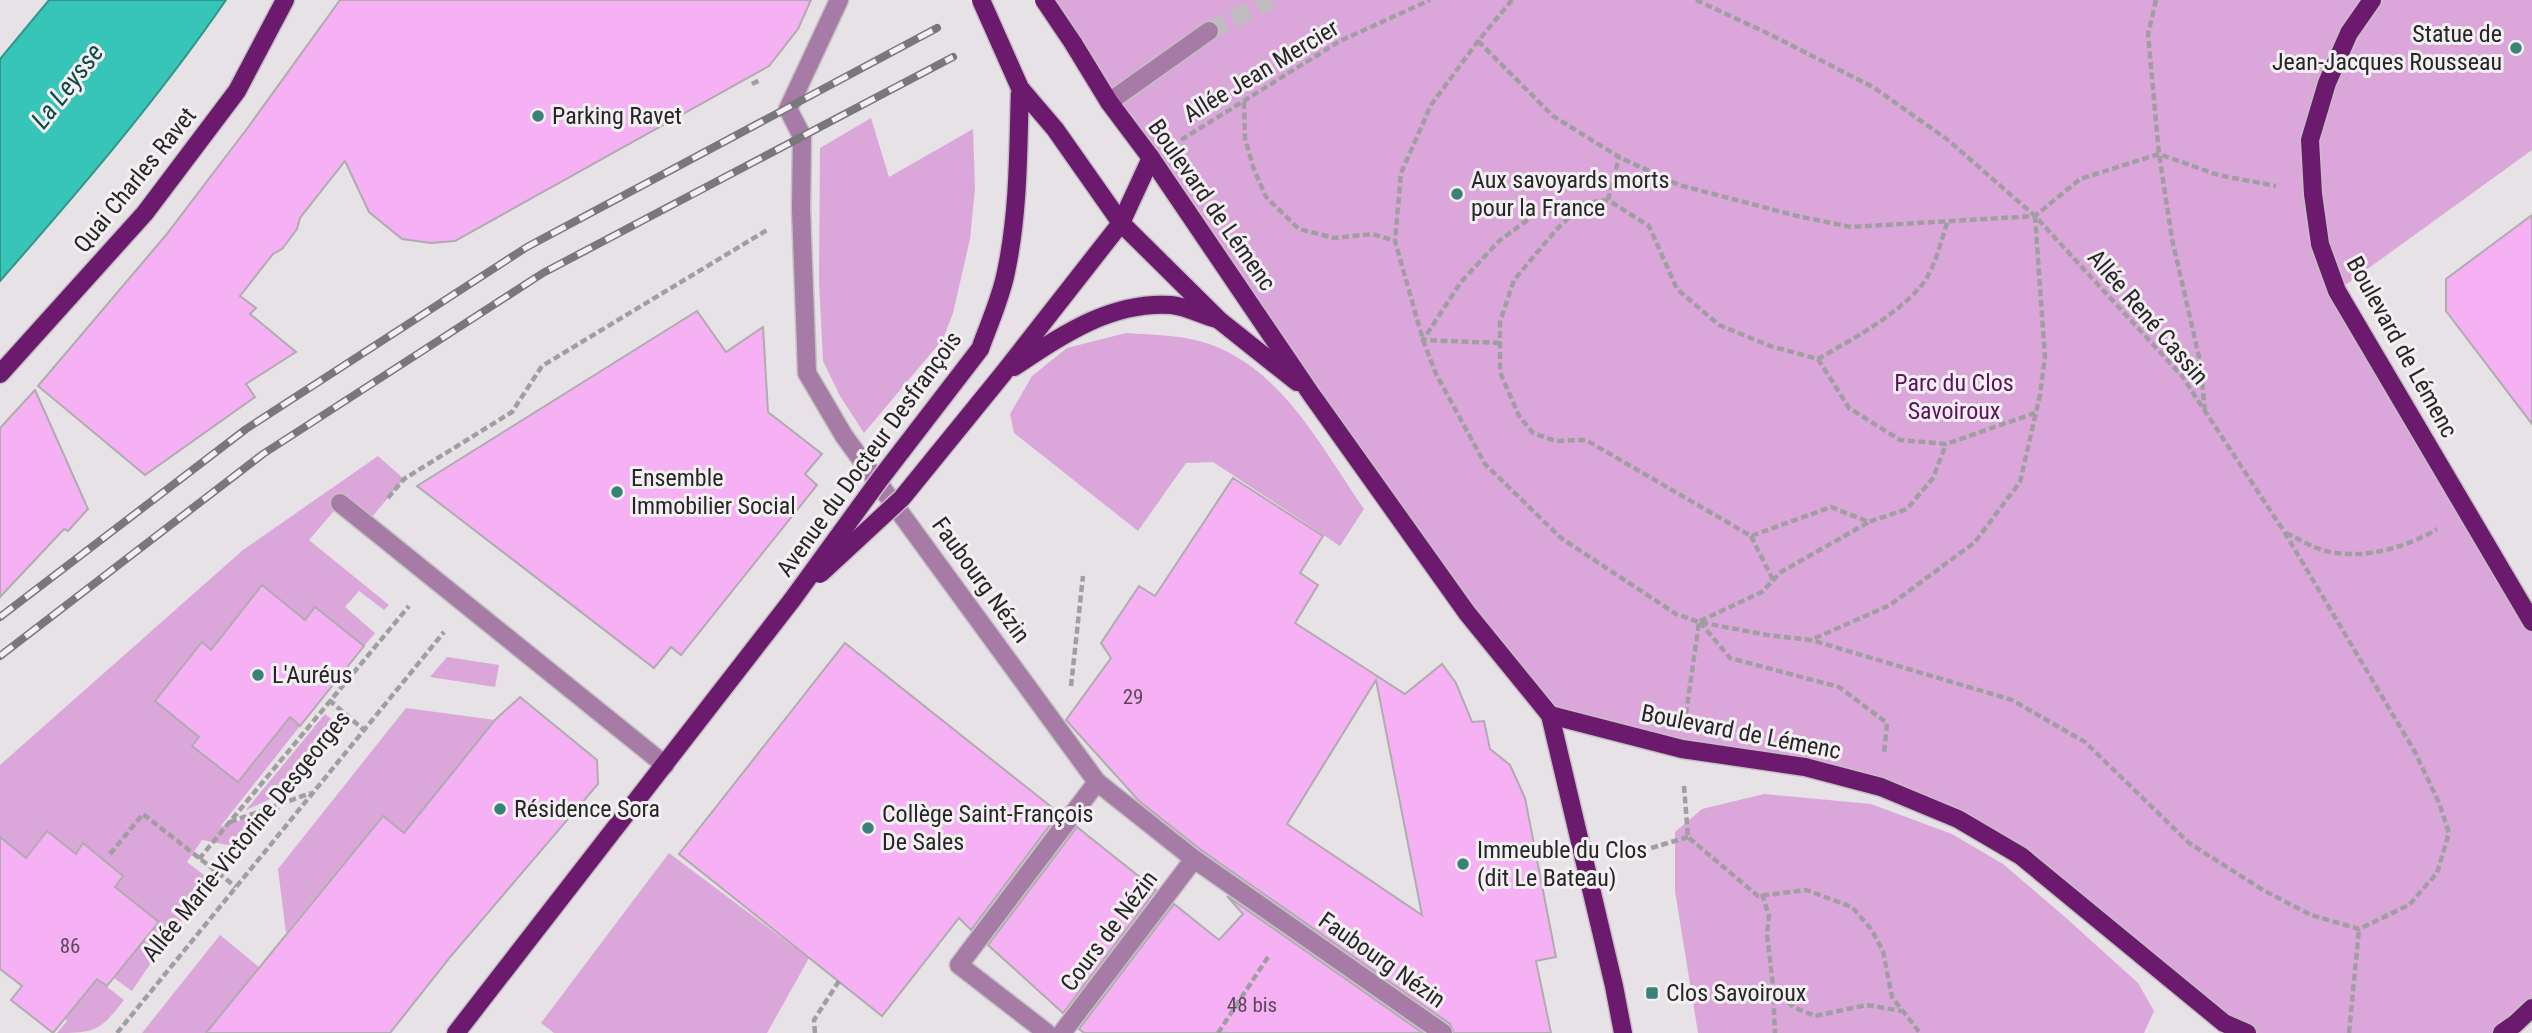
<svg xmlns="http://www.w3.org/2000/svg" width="2532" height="1033" viewBox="0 0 2532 1033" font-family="'Roboto Condensed',sans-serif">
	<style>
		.green { fill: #dba7da }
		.water { fill: #37c5b7; stroke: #32958c; stroke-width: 2 }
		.building { fill: #f6b1f5; stroke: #afabae; stroke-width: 2; fill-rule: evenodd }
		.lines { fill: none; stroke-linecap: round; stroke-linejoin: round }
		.minor-tunnel { stroke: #c0bcc0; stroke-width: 18; stroke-dasharray: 18 9; stroke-linecap: butt }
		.minor-casing { stroke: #c4c0c4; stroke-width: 21 }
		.major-casing { stroke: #c4c0c4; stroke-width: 21 }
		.path { stroke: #a19ea1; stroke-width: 4.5; stroke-dasharray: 7 3.5; stroke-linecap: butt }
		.minor { stroke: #a67ba5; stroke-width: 18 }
		.major { stroke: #6c1a6e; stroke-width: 18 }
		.rail-casing { stroke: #797779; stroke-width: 8 }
		.rail { stroke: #f4eff3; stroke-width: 5; stroke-dasharray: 16; stroke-linecap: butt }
		.major-bridge-casing { stroke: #c4c0c4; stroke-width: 21; stroke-linecap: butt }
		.major-bridge { stroke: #6c1a6e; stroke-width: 18 }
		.poi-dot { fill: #3a8179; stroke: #f4eff3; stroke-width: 2.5 }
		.labels { text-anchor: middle; stroke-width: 6; stroke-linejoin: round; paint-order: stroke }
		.number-label { font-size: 21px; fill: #5b495a }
		.poi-label { font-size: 24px; fill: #272627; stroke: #f4eff3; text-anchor: start }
		.street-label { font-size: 24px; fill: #272627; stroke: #f4eff3 }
		.park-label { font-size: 24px; fill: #600e62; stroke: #f4eff3 }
		.water-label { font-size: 26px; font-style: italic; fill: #0d4a44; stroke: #f4eff3 }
	</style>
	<rect width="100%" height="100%" fill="#e6e2e6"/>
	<g class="green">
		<polygon points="1044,0 2532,0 2532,150 2337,291 2532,622 2532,1008 2502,1033 2247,1033 2021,856 1881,787 1550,715 1467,613"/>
		<polygon points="871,118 889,177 973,129 975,188 970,239 953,313 943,339 864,433 840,396 823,361 819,281 820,148"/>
		<path d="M 1126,333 C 1154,335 1186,335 1212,345 C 1285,373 1322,449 1364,509 L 1340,546 L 1213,462 L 1186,463 L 1138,531 L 1014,433 L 1010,414 L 1032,376 L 1067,348 Z"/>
		<polygon points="378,456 404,479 366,524 340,504 309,540 389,605 384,610 359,591 345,607 375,633 364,646 316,607 305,620 262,585 211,650 201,642 155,701 199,737 192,746 237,782 290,717 300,726 220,827 281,807 248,849 202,840 187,862 213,882 169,936 132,991 114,978 159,922 115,887 123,876 84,844 76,854 47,832 26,858 0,864 0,765 243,550"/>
		<polygon points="447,657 499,665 495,687 430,677"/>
		<polygon points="406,708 495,720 404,833 382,816 286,933 278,869"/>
		<polygon points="325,714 344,729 297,787 246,810"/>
		<polygon points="1764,794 1871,804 1952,834 2003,864 2065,917 2138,983 2154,1011 2144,1033 1698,1033 1675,891 1675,832 1702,809"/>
		<polygon points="669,853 809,958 767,1033 554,1033 541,1023"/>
		<polygon points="220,935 259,967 206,1033 142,1033"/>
		<path d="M 97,979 L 124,1000 C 100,1031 95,1033 57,1033 L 67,1021 L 65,1018 Z"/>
	</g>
	<path class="water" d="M 49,0 L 226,0 C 158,99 79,191 0,281 L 0,59 Z"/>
	<g class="building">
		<polygon points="340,0 811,0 798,29 769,66 455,241 431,243 402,239 369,212 345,161 300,218 297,229 282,249 273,254 240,296 256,308 250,314 296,352 246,384 255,397 145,475 38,386 166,235 249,126"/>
		<polygon points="2532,215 2532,424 2446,311 2446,279"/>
		<polygon points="697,311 726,352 763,327 768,412 822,454 805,474 817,485 681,655 671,647 654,668 417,486"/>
		<polygon points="35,390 88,509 68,531 64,529 0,597 0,428"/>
		<path d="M 1233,478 L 1323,536 L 1300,573 L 1318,585 L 1295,623 L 1405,694 L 1442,664 L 1456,683 L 1472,722 L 1484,721 L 1490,749 L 1510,765 L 1525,798 L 1556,957 L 1536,961 L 1551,1033 L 1454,1033 L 1450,1024 L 1201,850 L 1139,801 L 1066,720 L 1111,658 L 1101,643 L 1139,586 L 1155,596 ZM 1376,680 L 1422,915 L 1287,824 Z"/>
		<polygon points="262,585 305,620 315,607 364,646 300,726 290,717 238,782 192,746 199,737 155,701 202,642 211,650"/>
		<polygon points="845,643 1059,813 971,930 959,918 882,1016 679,854"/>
		<polygon points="520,697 597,760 598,784 451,956 390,1033 206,1033 383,816 404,833 495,720"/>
		<polygon points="1077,827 1156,890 1063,1013 988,945"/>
		<polygon points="47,831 76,854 83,843 123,876 115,887 159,922 107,986 97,979 53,1033 11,1000 22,986 0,969 0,837 26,858"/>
		<polygon points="1227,896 1423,1033 1084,1033 1079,1029 1174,904 1219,940 1243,914"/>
	</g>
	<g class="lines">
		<polyline class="minor-tunnel" points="1209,31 1271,0"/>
		<g class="minor-casing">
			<g id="minor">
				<polyline points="839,0 788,109 802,136 801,209 807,373 844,436 1097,782 1194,859 1443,1033"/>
				<polyline points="1109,102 1209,31"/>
				<polyline points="340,503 665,765"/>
				<polyline points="1047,1033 959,965 1097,782"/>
				<polyline points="1062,1033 1194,859"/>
			</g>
		</g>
		<g class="major-casing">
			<g id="major">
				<polyline points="2372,0 2349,33 2327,83 2310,140 2313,194 2320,244 2337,291 2532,622"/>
				<polyline points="1073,43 1109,102 1151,158 1311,394 1467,613 1550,715 1682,749 1805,767 1881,787 1958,819 2021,856 2224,1023 2247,1033"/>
				<polyline points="1020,88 1055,129 1121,223 1219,320 1297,382"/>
				<path d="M 980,349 C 989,324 1001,298 1006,272 C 1019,211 1018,150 1020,88"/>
				<path d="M 1014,367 C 1061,336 1110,301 1171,305 C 1185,306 1202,315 1217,319"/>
				<polyline points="0,374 145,213 237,91 285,0"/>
				<polyline points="1002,375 1121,223 1151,158"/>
				<polyline points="1550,715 1614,986 1623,1033"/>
				<polyline points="456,1033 792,600"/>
				<polyline points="2502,1033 2515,1024 2532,1008"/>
			</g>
		</g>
		<g class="path">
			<polyline points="1512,0 1478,41 1431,105 1401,173 1395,241 1423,340 1436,374 1485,464 1561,538 1676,614 1699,622 1767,635 1811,640 1890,605 1975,542 2020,482 2040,395 2045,357 2035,217"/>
			<polyline points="1696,0 1769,34 1873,87 1948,140 2035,216 2182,376 2285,533 2415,752 2439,803 2449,833 2437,873 2409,905 2359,929 2311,915 2263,890 2189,843 2085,742 2012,700 1811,640"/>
			<polyline points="2156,0 2148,34 2159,154 2172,239 2200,361 2205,411"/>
			<polyline points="1478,41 1553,116 1619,157 1679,185 1797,216 1851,227 2035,216 2080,179 2159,154 2218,175 2276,186"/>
			<polyline points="752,84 760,80"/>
			<polyline points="1244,102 1245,138 1253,167 1266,197 1299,229 1334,238 1372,234 1395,241"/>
			<polyline points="1181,140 1340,41 1430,0"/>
			<polyline points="1608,200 1619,157"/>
			<polyline points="1584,203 1556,230 1514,280 1500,322 1500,372 1519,416 1533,433 1555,441 1586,440 1751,536 1831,507 1869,522 1907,509 1933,478 1946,444"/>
			<path d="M 1500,343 L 1423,340 L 1461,282 L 1499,241 L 1533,216 L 1585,203 L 1608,200 L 1649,226 L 1677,289 L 1719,325 L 1770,346 L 1818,359 C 1854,338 1893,318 1921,286 C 1935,269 1941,241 1948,220"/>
			<polyline points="1818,359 1849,408 1900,440 1946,444 2035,413"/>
			<polyline points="388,498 404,479 512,412 542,366 767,230"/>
			<path d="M 2286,533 C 2299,539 2313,548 2326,551 C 2362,560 2406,548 2437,529"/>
			<polyline points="1751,536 1773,580"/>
			<polyline points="1700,621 1762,592 1781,572 1869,522"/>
			<polyline points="1700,622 1730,658 1839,687 1887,723 1884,753"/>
			<polyline points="1071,686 1083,576"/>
			<polyline points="329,700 364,730"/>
			<polyline points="1686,714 1699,622"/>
			<polyline points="1684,786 1688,837 1758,896 1806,890 1852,907 1871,929 1883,951 1892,997 1920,1033"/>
			<polyline points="230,822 311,793"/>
			<polyline points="110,854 143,814 236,887"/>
			<polyline points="1621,857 1688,837"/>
			<polyline points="199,859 409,606"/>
			<polyline points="1762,894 1769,916 1767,934 1773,986 1793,1007 1815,1016 1867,1005 1901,1011"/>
			<polyline points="1773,987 1775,1033"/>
			<polyline points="117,1033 444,632"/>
			<polyline points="815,1033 814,1020 839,981"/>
			<polyline points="1218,1033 1270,954"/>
			<polyline points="2349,1033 2359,929"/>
		</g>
		<use href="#minor" class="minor"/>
		<use href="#major" class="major"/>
		<g class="rail-casing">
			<g id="rail">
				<polyline points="0,617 246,429 527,247 937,28"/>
				<polyline points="0,656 263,454 543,273 953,57"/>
			</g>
		</g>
		<use href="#rail" class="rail"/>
		<g class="major-bridge-casing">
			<g id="major-bridge">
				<polyline points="981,0 1020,88"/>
				<polyline points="1044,0 1073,43"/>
				<polyline points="820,574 902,498 1002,375"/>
				<polyline points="792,600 880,479 980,349"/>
			</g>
		</g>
		<use href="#major-bridge" class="major-bridge"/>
	</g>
	<g class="poi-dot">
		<circle cx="2516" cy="48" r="7"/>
		<circle cx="538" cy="116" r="7"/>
		<circle cx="1457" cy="194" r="7"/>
		<circle cx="617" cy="492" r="7"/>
		<circle cx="258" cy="675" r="7"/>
		<circle cx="500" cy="809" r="7"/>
		<circle cx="868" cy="828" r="7"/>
		<circle cx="1463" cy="864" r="7"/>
		<rect x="1645" y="986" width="14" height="14" rx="3.5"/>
	</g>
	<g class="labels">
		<g class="number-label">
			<text x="1133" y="704">29</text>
			<text x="70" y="953">86</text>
			<text x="1252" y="1012">48 bis</text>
		</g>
		<g class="poi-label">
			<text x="2502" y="42" text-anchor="end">Statue de<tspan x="2502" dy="28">Jean-Jacques Rousseau</tspan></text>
			<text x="552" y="124">Parking Ravet</text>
			<text x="1471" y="188">Aux savoyards morts<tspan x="1471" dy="28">pour la France</tspan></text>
			<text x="631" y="486">Ensemble<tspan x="631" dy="28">Immobilier Social</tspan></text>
			<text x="272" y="683">L'Auréus</text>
			<text x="514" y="817">Résidence Sora</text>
			<text x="882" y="822">Collège Saint-François<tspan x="882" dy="28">De Sales</tspan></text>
			<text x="1477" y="858">Immeuble du Clos<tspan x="1477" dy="28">(dit Le Bateau)</tspan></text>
			<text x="1666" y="1001">Clos Savoiroux</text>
		</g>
		<g class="street-label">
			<text transform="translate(1261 71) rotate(-31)" y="8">Allée Jean Mercier</text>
			<text transform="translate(135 180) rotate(-51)" y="8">Quai Charles Ravet</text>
			<text transform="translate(1212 205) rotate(55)" y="8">Boulevard de Lémenc</text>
			<text transform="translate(2148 317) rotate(49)" y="8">Allée René Cassin</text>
			<text transform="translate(2402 347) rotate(61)" y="8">Boulevard de Lémenc</text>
			<text transform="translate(869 454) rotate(-54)" y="8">Avenue du Docteur Desfrançois</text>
			<text transform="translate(981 580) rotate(54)" y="8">Faubourg Nézin</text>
			<text transform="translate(1741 732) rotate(11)" y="8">Boulevard de Lémenc</text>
			<text transform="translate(246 836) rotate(-51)" y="8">Allée Marie-Victorine Desgeorges</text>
			<text transform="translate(1109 931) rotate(-53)" y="8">Cours de Nézin</text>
			<text transform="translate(1382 960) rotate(35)" y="8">Faubourg Nézin</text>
		</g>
		<g class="park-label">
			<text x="1954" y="391">Parc du Clos<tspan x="1954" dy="28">Savoiroux</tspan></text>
		</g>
		<g class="water-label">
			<text transform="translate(67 86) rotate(-52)" y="9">La Leysse</text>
		</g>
	</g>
</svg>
